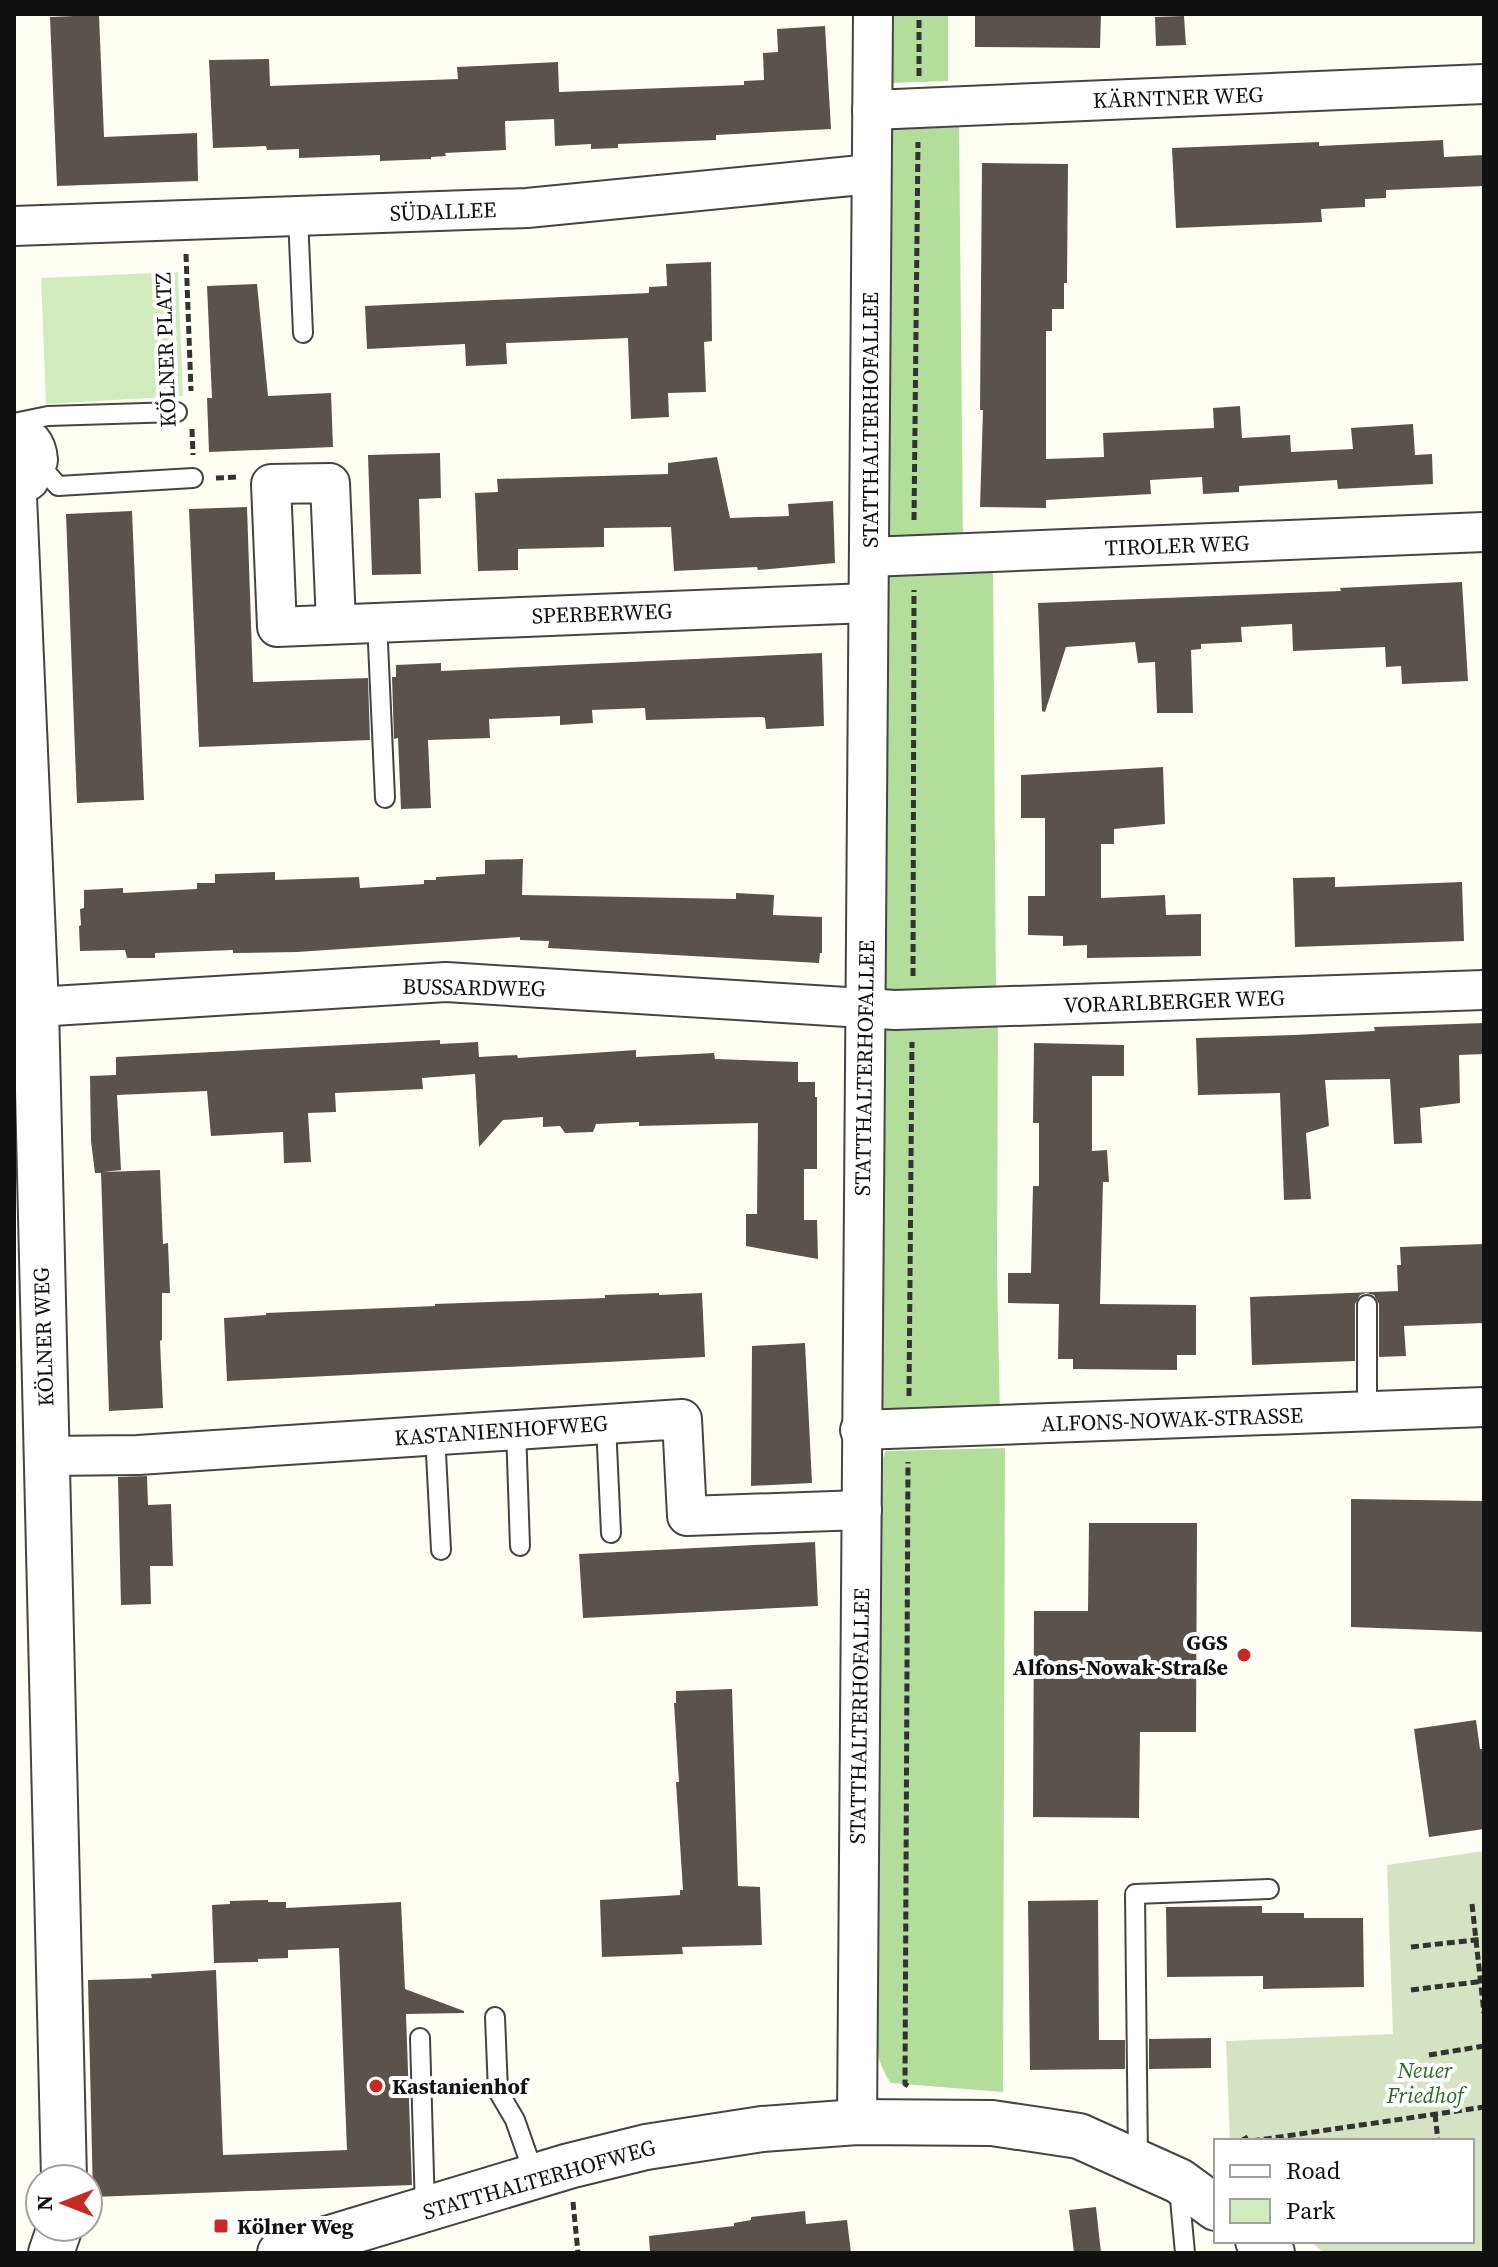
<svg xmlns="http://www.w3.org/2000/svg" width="1498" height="2267" viewBox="0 0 1498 2267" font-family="'Source Serif 4',serif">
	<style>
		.green { fill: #d1ecbc }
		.forest { fill: #b3dd9b }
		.cemetery { fill: #d6e3c3 }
		.building { fill: #5a534d }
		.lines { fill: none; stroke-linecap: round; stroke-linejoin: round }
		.service-casing { stroke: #444; stroke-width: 22 }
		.minor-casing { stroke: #444; stroke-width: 42 }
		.tertiary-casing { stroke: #444; stroke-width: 48 }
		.path { stroke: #333; stroke-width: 5; stroke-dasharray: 8 4; stroke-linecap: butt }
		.service { stroke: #fff; stroke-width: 18 }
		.minor { stroke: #fff; stroke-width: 38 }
		.tertiary { stroke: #fff; stroke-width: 44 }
		.poi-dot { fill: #c72a23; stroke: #fff; stroke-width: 3 }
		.labels { text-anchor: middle; stroke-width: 8; stroke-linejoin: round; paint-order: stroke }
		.street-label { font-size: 22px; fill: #111; stroke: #fff }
		.poi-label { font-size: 22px; font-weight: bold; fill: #111; stroke: #fff; text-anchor: start }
		.park-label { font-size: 22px; font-style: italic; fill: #276c1e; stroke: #fff }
	</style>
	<rect width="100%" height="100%" fill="#fffef5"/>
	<polygon class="green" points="178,272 183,396 46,404 41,278"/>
	<g class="forest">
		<polygon points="891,14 948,14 948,81 891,83"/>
		<polygon points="959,118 963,546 883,548 883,120"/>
		<polygon points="993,562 996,997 881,999 883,567"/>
		<polygon points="876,1016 998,1016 997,1270 1000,1418 873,1420"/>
		<path d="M 1005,1448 L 1003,2092 L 891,2083 C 879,2067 877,2052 875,2032 L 879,1468 L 886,1451 Z"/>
	</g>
	<polygon class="cemetery" points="1484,1851 1484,2253 1324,2253 1310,2241 1472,2241 1472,2141 1230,2141 1226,2041 1393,2034 1387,1865"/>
	<g class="building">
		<polygon points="975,14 1101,14 1100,48 975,47"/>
		<polygon points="99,15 104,137 197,133 198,181 57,186 50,17"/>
		<polygon points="1184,16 1186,45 1156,46 1155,17"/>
		<polygon points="825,26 831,129 716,135 716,140 618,144 618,148 591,149 591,144 555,146 554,119 505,121 506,150 445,153 446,156 431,157 431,159 380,161 380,155 299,158 299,149 267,150 266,146 213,148 209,60 269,59 270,86 458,79 457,67 558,62 559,92 744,85 744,81 764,80 763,53 778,52 777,29"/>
		<polygon points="1443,140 1444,157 1484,155 1484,186 1386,190 1386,198 1365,199 1365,207 1321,209 1322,222 1176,228 1172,148 1319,142 1319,146"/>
		<polygon points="982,163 1068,164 1067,283 1064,283 1064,309 1052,309 1052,331 1046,331 1046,459 1104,457 1103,433 1214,428 1213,408 1240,406 1242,438 1290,435 1291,452 1353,449 1351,428 1413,424 1415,455 1432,454 1433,484 1338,489 1337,480 1239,486 1239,492 1203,494 1202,477 1150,480 1151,494 1046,500 1046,508 980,507 983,410 980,410"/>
		<polygon points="711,262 712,341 704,342 706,392 668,393 669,417 631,419 628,338 506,343 507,364 466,366 465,344 367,349 365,306 649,293 649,287 667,286 666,264"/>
		<polygon points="257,284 268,396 331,393 333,447 209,452 207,398 212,398 207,286"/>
		<polygon points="440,453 441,498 419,499 421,574 372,575 368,455"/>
		<polygon points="717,457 730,518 789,516 788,504 833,501 835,563 758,570 757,567 674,571 671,527 604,528 604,547 518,549 518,570 478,571 475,493 498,492 497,479 668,474 668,463"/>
		<polygon points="247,507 253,682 368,678 370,740 199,747 189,509"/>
		<polygon points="132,511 144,800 77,803 66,514"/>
		<polygon points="1462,582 1468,681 1402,684 1401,666 1386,667 1385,647 1293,651 1292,624 1241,627 1242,642 1201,644 1201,649 1191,650 1193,713 1157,713 1155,662 1138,663 1135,642 1066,647 1045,712 1042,711 1038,603 1341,591 1340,588"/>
		<polygon points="822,653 824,726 766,729 765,718 762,717 646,720 645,708 592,710 593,723 560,725 560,716 489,719 490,738 428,740 431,808 401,809 398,738 394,739 392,677 396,677 396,665 441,663 441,671"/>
		<polygon points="1163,767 1165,824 1114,829 1114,844 1101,844 1101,898 1165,895 1166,915 1201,914 1201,956 1087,958 1087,945 1063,946 1063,936 1028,935 1028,896 1045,896 1045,818 1021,818 1021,775"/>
		<polygon points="523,859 522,895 736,899 736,893 774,895 773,915 822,917 822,953 820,953 819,963 548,948 549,941 520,940 520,937 297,952 233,953 233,950 155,953 155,958 127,958 125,950 80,951 79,926 81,925 80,909 84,908 84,890 123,888 123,893 197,889 197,883 215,883 215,874 275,872 275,880 359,877 360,888 424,884 424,880 436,880 436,877 485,874 485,860"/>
		<polygon points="1335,877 1335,887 1462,882 1464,941 1295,947 1293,878"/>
		<polygon points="1484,1023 1484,1054 1459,1055 1460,1103 1420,1108 1422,1143 1394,1144 1390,1079 1325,1080 1329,1126 1306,1133 1311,1199 1284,1200 1280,1093 1198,1095 1196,1038 1294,1035 1375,1031 1374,1027"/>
		<polygon points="440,1040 440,1044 478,1042 479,1057 517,1055 518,1058 636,1050 636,1057 714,1053 715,1059 798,1062 798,1082 815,1082 815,1097 817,1097 817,1169 804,1169 804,1220 817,1220 818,1259 746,1246 746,1214 757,1214 758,1123 639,1126 639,1122 596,1124 593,1132 565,1133 560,1126 543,1127 543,1117 503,1120 479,1147 475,1074 422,1078 423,1089 335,1093 336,1112 308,1113 311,1162 284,1163 283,1132 211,1136 207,1091 117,1095 121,1170 103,1172 160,1170 163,1244 168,1243 170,1293 162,1293 162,1340 160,1341 163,1408 109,1411 101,1173 95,1173 91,1141 90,1076 116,1075 116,1077 116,1057"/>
		<polygon points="1034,1043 1124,1045 1124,1076 1092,1076 1092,1151 1107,1150 1109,1182 1103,1182 1100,1304 1196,1305 1196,1355 1177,1355 1177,1370 1073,1369 1073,1359 1058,1359 1059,1304 1008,1303 1008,1273 1031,1273 1033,1186 1039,1186 1039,1123 1033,1123"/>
		<polygon points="1484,1244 1484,1323 1404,1326 1406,1356 1379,1357 1379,1304 1374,1295 1366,1293 1360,1295 1355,1304 1355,1361 1252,1365 1250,1297 1398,1291 1397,1265 1401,1265 1400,1247"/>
		<polygon points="659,1293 659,1295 702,1293 705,1357 227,1381 224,1318 266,1315 266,1313 435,1306 435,1304 605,1298 605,1295"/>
		<polygon points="805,1343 812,1483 751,1486 752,1346"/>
		<polygon points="147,1476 148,1505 171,1504 173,1566 150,1566 151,1604 121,1605 118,1477"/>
		<polygon points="1351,1499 1484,1501 1484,1632 1351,1627"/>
		<polygon points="1089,1523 1197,1523 1196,1732 1140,1732 1139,1818 1033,1817 1034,1611 1088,1611"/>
		<polygon points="815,1542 818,1606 583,1618 579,1554"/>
		<polygon points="732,1689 738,1886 760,1887 762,1945 682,1947 683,1954 602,1957 600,1900 680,1895 680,1890 683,1890 676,1782 679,1782 674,1703 676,1703 676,1691"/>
		<polygon points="1476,1720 1480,1749 1484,1749 1484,1829 1429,1837 1414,1729"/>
		<polygon points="268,1900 268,1902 286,1902 286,1908 401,1902 405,1989 464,2011 464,2013 406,2014 412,2185 93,2197 88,1980 152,1978 151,1974 216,1970 223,2155 347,2150 339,1948 288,1950 288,1958 258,1959 258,1962 214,1963 212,1905 230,1904 230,1901"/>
		<polygon points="1098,1900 1099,2040 1125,2040 1125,2069 1030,2070 1028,1901"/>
		<polygon points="1262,1906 1262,1913 1304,1913 1304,1918 1363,1918 1364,1987 1263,1989 1263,1976 1167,1977 1166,1907"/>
		<polygon points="1211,2038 1211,2068 1149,2069 1149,2039"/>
		<polygon points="1096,2207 1101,2253 1074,2253 1069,2210"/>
		<polygon points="805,2211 806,2224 847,2220 851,2253 650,2253 649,2236 734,2226 734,2223 751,2220 751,2217"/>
	</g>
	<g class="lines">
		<g class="service-casing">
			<g id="service">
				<polyline points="298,216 303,333"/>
				<polyline points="14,423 48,416 177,412"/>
				<polyline points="37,462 58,486 193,478"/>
				<polyline points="377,621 385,798"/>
				<polyline points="1367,1305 1367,1411"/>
				<polyline points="606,1424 611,1533"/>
				<polyline points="516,1429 520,1546"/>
				<polyline points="435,1434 441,1550"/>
				<polyline points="495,2017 498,2091 515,2120 535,2177"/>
				<polyline points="420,2038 425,2210"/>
				<polyline points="1138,2160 1135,1894 1269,1889"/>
				<polyline points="1179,2188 1185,2253"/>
			</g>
		</g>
		<g class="minor-casing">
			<g id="minor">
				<polyline points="872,110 1484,84"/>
				<polyline points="14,226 527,208 871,174"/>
				<polyline points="869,557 1484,532"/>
				<polyline points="336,623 330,483 271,484 277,627 868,603"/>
				<polyline points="36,1007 446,982 895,1010 1484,990"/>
				<polyline points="860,1430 1484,1407"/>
				<polyline points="47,1456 138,1455 682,1419 687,1516 862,1510"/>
				<polyline points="857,2122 873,14"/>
			</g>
		</g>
		<g class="tertiary-casing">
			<g id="tertiary">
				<path d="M 14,436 C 28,438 34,446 35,460 L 27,478 L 14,483"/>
				<polyline points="14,496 36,1007 64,2179"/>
				<polyline points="1258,2241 1272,2253"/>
				<polyline points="51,2253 60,2227"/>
				<polyline points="280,2253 569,2166 646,2147 762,2129 857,2122 992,2123 1079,2136 1179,2181 1216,2208"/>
			</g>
		</g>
		<g class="path">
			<polyline points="919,76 919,14"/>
			<polyline points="186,254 191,391"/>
			<polyline points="192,429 193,455"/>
			<polyline points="216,478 238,477"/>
			<polyline points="914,520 918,142"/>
			<polyline points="913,976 914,590"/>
			<polyline points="909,1396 912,1042"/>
			<polyline points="1472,1904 1484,2013"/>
			<polyline points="1411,1947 1484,1939"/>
			<polyline points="1411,1990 1484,1981"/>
			<polyline points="1429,2055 1484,2046"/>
			<polyline points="908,2086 905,2084 908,1462"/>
			<polyline points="1435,2114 1438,2141"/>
			<polyline points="1241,2141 1248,2137 1249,2141"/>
			<polyline points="1252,2141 1484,2107"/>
			<polyline points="573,2202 578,2253"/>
		</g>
		<use href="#service" class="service"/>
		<use href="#minor" class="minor"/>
		<use href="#tertiary" class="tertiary"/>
	</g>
	<g class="poi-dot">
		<circle cx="1244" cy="1655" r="8"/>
		<circle cx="376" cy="2086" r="8"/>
		<rect x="213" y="2218" width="16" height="16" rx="4"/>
	</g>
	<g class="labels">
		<g class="street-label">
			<text transform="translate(1178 97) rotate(-2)" y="8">KÄRNTNER WEG</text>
			<text transform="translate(443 211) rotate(-2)" y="8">SÜDALLEE</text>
			<text transform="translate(165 350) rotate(-92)" y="8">KÖLNER PLATZ</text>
			<text transform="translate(870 420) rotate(-90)" y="8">STATTHALTERHOFALLEE</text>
			<text transform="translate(1177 545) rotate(-2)" y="8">TIROLER WEG</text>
			<text transform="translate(602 613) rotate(-2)" y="8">SPERBERWEG</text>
			<text transform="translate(474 987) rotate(1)" y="8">BUSSARDWEG</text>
			<text transform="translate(1174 1001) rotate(-2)" y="8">VORARLBERGER WEG</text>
			<text transform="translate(864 1068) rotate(-89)" y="8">STATTHALTERHOFALLEE</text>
			<text transform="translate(43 1337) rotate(-92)" y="8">KÖLNER WEG</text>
			<text transform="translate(1172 1419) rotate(-2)" y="8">ALFONS-NOWAK-STRASSE</text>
			<text transform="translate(501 1430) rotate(-4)" y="8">KASTANIENHOFWEG</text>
			<text transform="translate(859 1716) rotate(-89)" y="8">STATTHALTERHOFALLEE</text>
			<text transform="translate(539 2179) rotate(-16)" y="8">STATTHALTERHOFWEG</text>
		</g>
		<g class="poi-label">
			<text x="1228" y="1650" text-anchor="end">GGS<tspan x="1228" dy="25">Alfons-Nowak-Straße</tspan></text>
			<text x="392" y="2094">Kastanienhof</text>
			<text x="237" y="2234">Kölner Weg</text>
		</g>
		<g class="park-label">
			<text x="1425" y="2078">Neuer<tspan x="1425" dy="25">Friedhof</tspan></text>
		</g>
	</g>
	<rect width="1498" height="2267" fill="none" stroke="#111111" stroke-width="32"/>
	<rect x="1214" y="2139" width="260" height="104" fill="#ffffff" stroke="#a0a0a0" stroke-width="2"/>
	<rect x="1230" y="2165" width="40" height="12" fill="#ffffff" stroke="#a0a0a0" stroke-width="2"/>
	<text x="1286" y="2179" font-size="24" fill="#111111">Road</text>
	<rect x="1230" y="2199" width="40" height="24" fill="#d1ecbc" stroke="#a0a0a0" stroke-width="2"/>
	<text x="1286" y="2219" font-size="24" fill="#111111">Park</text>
	<g transform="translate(64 2203) rotate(270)"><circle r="38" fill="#ffffff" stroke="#a0a0a0" stroke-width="2"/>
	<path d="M0-6L14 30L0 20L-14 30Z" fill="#c72a23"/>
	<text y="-12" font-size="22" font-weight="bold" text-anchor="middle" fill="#111111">N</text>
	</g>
</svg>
